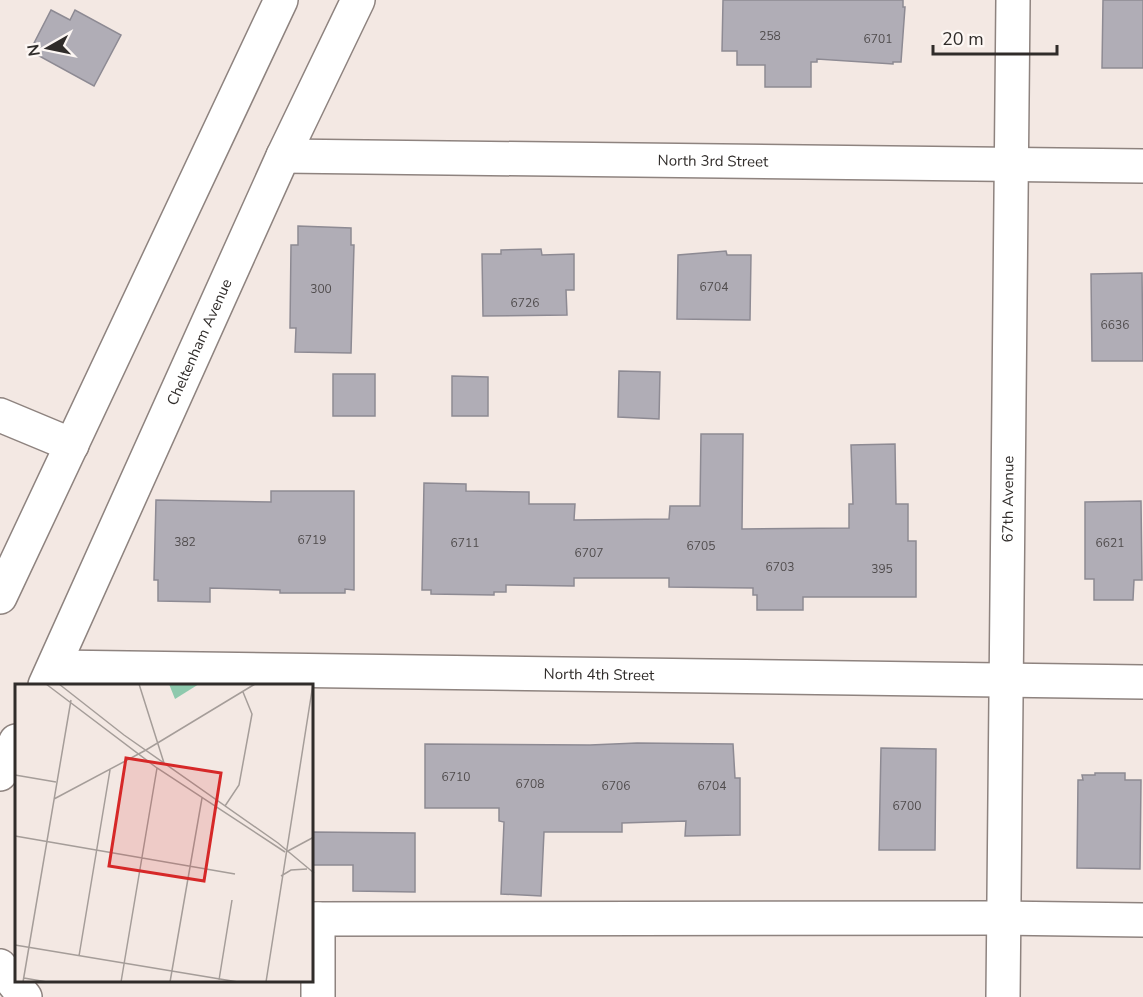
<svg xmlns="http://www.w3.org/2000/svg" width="1143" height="997" viewBox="0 0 1143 997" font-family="'Nunito Sans',sans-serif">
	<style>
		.building { fill: #b0adb6; stroke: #8d8a93; stroke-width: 1.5 }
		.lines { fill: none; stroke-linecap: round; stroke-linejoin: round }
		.minor-casing { stroke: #8e837f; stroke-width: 36 }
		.highway-casing { stroke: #8e837f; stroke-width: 36 }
		.minor { stroke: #fff; stroke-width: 33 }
		.highway { stroke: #fff; stroke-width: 33 }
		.labels { text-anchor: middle; stroke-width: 4.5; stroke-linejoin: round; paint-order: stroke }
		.number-label { font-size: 12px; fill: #504c4d }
		.street-label { font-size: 15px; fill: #302c2a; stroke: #fdf7f4 }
		.inset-road { fill: none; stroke: #a59d99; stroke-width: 1.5 }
		.view { fill: #d62828; fill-opacity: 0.15; stroke: #d62828; stroke-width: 3 }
		.inset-edge { fill: none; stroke: #302c2a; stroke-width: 3 }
	</style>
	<rect width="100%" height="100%" fill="#f3e8e3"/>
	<g class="building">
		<polygon points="723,0 903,0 903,7 905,7 901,62 893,62 893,64 817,59 817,62 811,62 811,87 765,87 765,65 737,65 737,51 722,51"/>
		<polygon points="1103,0 1143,0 1143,68 1102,68"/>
		<polygon points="51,10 70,20 75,10 121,35 94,86 30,51"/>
		<polygon points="298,226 351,228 351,245 354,245 351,353 295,352 296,328 290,328 291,245 298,245"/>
		<polygon points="541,249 542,255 574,254 574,290 566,290 567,315 483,316 482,254 501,254 501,250"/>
		<polygon points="726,251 727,255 751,255 750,320 677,319 678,255"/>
		<polygon points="1142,273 1143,361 1092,361 1091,274"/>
		<polygon points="619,371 660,372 659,419 618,417"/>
		<rect x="333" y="374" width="42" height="42"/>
		<polygon points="452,376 488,377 488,416 452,416"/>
		<polygon points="701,434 743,434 742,529 849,528 849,504 853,504 851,445 895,444 896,504 908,504 908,541 916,541 916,597 803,597 803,610 757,610 757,595 753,595 753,588 669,587 669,578 574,578 574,586 506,585 506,592 494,592 494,595 431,594 431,590 422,590 424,483 466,484 466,491 529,492 529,504 575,504 574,520 669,519 670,506 700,506"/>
		<polygon points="271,491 354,491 354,590 345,589 345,593 280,593 280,590 210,588 210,602 158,601 158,580 154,580 156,500 271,502"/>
		<polygon points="1141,501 1142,580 1134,580 1133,600 1094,600 1094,579 1085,579 1085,502"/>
		<polygon points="637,743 733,744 735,778 740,778 740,835 685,836 686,821 622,823 622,832 544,832 541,896 501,894 504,822 499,821 499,808 425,808 425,744 590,745"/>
		<polygon points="881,748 936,749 935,850 879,850"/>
		<polygon points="1095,773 1125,773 1125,780 1141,780 1140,869 1077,868 1078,780 1083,780 1082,775 1095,775"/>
		<polygon points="312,832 415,833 415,892 353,891 353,865 312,865"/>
	</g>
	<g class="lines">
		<g class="minor-casing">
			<g id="minor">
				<path id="s1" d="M 283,156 L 1143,166"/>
				<polyline points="0,415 72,445"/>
				<path id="s2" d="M 55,667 L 1143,682"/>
				<polyline points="312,919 1003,918 1143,920"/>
				<polyline points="0,966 25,997"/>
				<polyline points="318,997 318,919"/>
				<path id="s3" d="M 1003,997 L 1013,0"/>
			</g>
		</g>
		<g class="highway-casing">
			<g id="highway">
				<polyline points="0,597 281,0"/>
				<path id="s4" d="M 45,685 L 283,156 L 358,0"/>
				<polyline points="0,774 16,741"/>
			</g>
		</g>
		<use href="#minor" class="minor"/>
		<use href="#highway" class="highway"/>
	</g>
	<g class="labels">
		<g class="number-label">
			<text x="770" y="40">258</text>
			<text x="878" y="43">6701</text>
			<text x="714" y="291">6704</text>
			<text x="321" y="293">300</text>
			<text x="525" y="307">6726</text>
			<text x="1115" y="329">6636</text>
			<text x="312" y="544">6719</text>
			<text x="185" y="546">382</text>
			<text x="465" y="547">6711</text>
			<text x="1110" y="547">6621</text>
			<text x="701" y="550">6705</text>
			<text x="589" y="557">6707</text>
			<text x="780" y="571">6703</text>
			<text x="882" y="573">395</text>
			<text x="456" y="781">6710</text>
			<text x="530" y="788">6708</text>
			<text x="616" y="790">6706</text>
			<text x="712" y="790">6704</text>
			<text x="907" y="810">6700</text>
		</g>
		<g class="street-label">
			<text dy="5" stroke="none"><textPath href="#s1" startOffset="430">North 3rd Street</textPath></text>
			<text dy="5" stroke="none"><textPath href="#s4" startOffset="376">Cheltenham Avenue</textPath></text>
			<text dy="5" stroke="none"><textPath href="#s3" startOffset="498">67th Avenue</textPath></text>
			<text dy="5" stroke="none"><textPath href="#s2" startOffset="544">North 4th Street</textPath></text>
		</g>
	</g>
	<g transform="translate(15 684)">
		<rect width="298" height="298" fill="#f3e8e3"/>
		<path d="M 154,0 L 184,0 L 160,15 Z" fill="#8ec9ad"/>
		<path class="inset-road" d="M 31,0 L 142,84 L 270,168M 44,0 L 109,51 L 263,159 L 299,189M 124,0 L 149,79M 0,91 L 41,98M 39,115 L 131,66 L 240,0M 210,122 L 224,101 L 237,30 L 228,8M 0,152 L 220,190M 271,168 L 299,153M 266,192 L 276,186 L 292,185M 0,261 L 223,298M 64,272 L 95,86M 9,294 L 32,298M 204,296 L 217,216M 8,298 L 56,16M 106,298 L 142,84M 155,298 L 187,114M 251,298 L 298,0"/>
		<path class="view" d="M 111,74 L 206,89 L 189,197 L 94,182 Z"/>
		<rect width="298" height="298" class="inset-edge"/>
	</g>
	<g transform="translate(48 48) rotate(261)" stroke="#fdf7f4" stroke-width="4.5" paint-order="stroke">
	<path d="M0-4.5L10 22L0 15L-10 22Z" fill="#302c2a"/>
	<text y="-9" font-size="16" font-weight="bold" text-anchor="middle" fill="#302c2a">N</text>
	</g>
	<path d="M933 45v9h124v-9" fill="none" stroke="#302c2a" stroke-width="3"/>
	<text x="942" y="45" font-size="18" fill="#302c2a" stroke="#fdf7f4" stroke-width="4.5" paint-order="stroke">20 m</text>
</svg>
